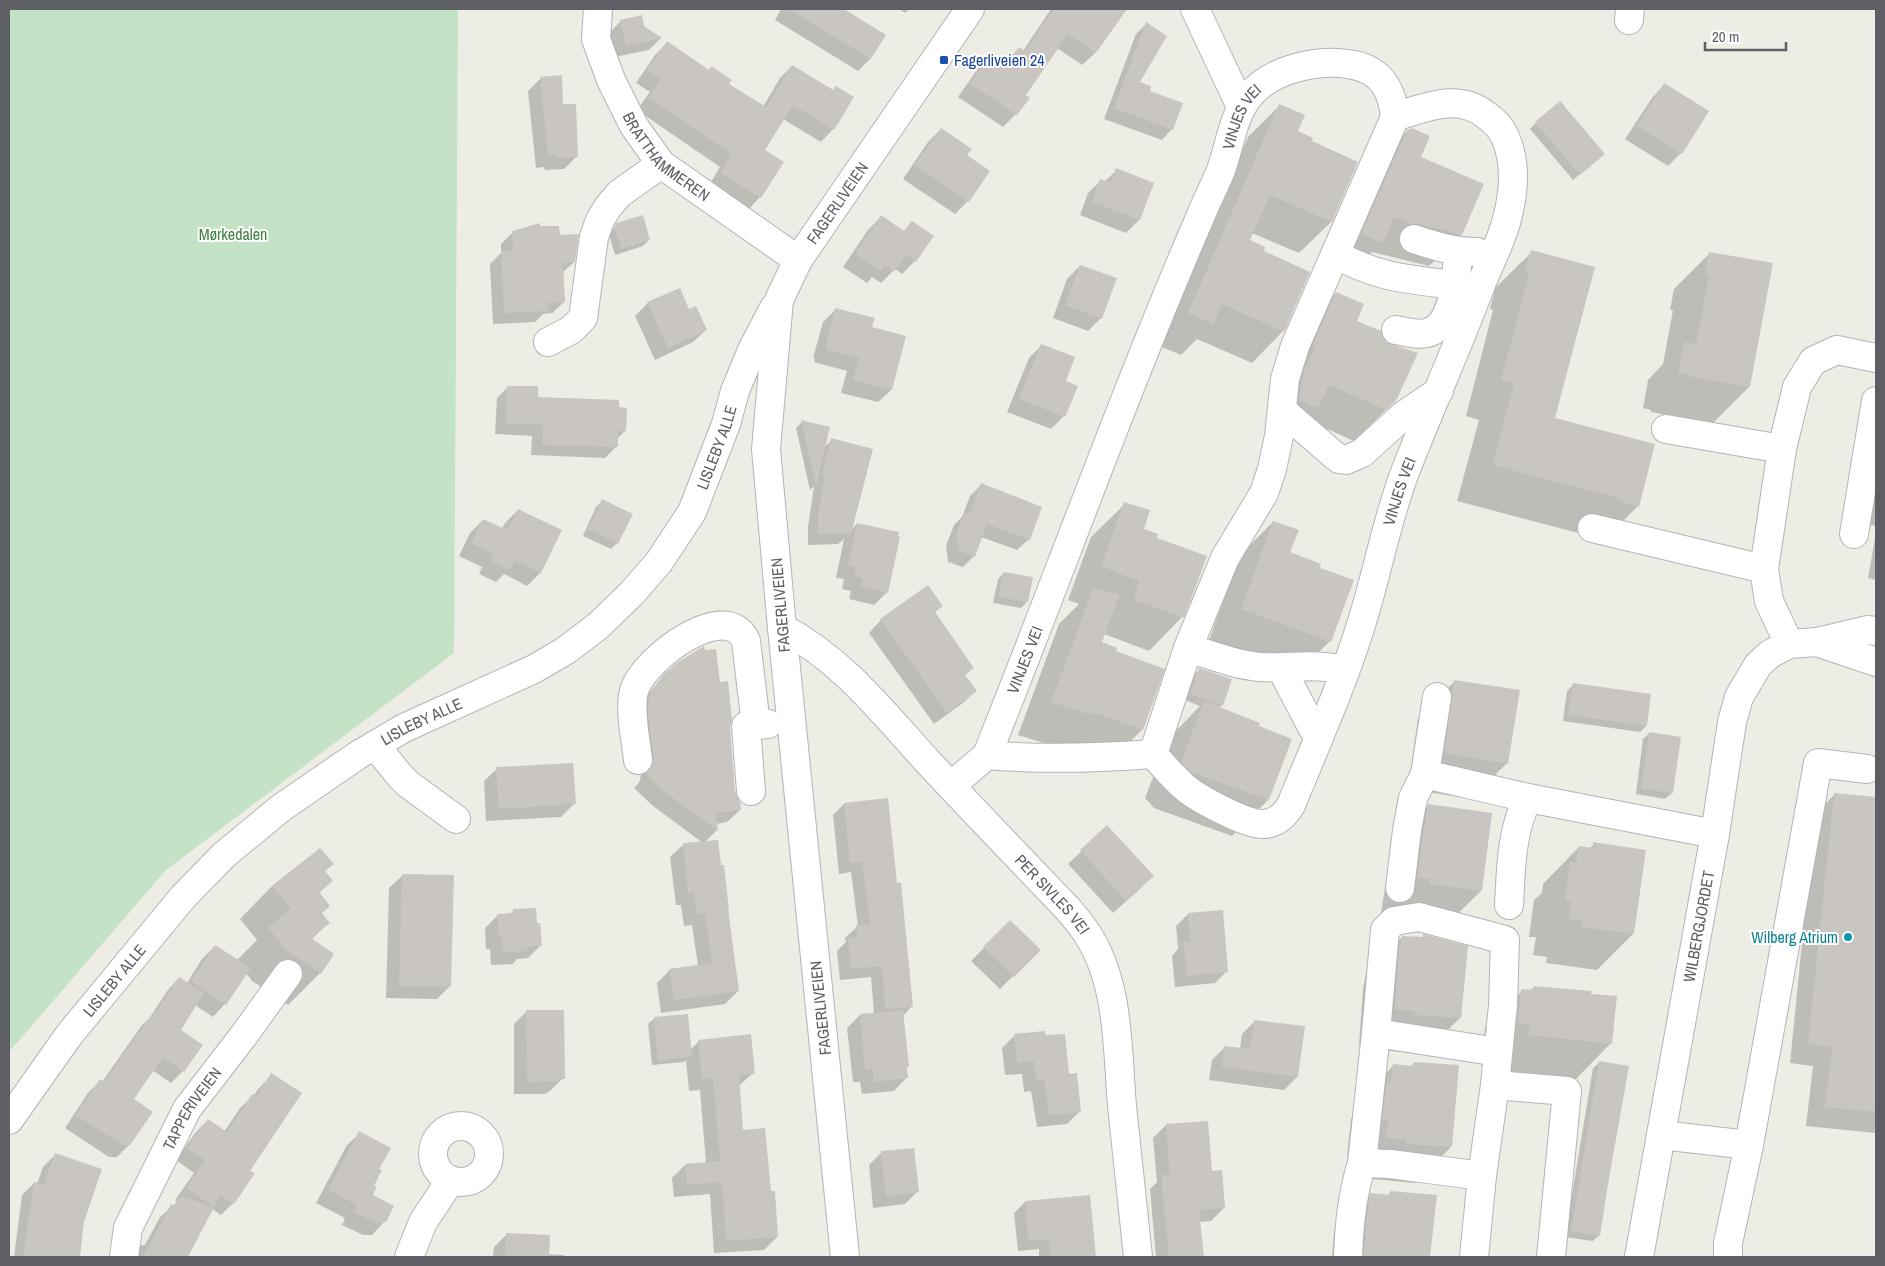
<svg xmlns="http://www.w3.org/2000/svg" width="1885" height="1266" viewBox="0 0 1885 1266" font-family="'Archivo Narrow',sans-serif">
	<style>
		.green { fill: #c4e2c5 }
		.shadow { fill: #0003 }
		.building { fill: #c9c6c2 }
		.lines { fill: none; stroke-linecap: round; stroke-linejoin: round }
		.minor-casing { stroke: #b2b4b8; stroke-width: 30 }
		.minor { stroke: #fff; stroke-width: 28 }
		.transit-dot { fill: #1a4fb4; stroke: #fff; stroke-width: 2 }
		.culture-dot { fill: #0f9aa8; stroke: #fff; stroke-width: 2 }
		.labels { text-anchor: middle; stroke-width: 4; stroke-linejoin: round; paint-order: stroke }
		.transit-label { font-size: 16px; fill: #164399; stroke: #fff; text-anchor: start }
		.street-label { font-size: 16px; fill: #5d5f64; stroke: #fff }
		.park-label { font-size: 16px; fill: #3e8143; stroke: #fff }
		.culture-label { font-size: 16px; fill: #0d838f; stroke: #fff; text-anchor: end }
	</style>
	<rect width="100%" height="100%" fill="#edece5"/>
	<polygon class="green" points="9,9 458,9 454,653 166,870 9,1052"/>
	<g class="shadow">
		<polygon points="781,9 841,9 884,35 870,59 858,71 775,20"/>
		<polygon points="899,9 910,9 905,13"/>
		<polygon points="1051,9 1125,10 1095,53 1082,65 1057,48 1024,95 1028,98 1016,114 1003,127 958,97 979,67 992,54 1005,63 1019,48 1023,51"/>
		<polygon points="621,21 643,27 661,38 649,50 614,57 609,33"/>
		<polygon points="1146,24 1138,83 1148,92 1172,129 1162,140 1104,119 1136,34"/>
		<polygon points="667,43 763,107 780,78 792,66 833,90 833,129 821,142 783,119 763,150 760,197 748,210 709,185 720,167 637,110 650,92 636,83 655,55"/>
		<polygon points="541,78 562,106 577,156 564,169 545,170 544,167 536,168 528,91"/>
		<polygon points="1664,85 1681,153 1668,166 1625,139 1652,98"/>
		<polygon points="1280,105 1297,131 1310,142 1357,163 1331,222 1299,253 1252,233 1248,241 1262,252 1283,331 1252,363 1197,339 1181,355 1157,345 1248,137"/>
		<polygon points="1536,123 1597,160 1573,180 1530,129"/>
		<polygon points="941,129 968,201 955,214 903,179 928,142"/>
		<polygon points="1407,131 1419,158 1461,235 1429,266 1372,252 1350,274 1330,266 1375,163"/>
		<polygon points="1117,170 1153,183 1139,220 1126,233 1080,215 1088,193 1101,180 1104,182"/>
		<polygon points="881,217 903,232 912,222 915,261 902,274 895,269 881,283 872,277 867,283 843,267 868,230"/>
		<polygon points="617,224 649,240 643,246 615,255 609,234"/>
		<polygon points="539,228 559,236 574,262 562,273 564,302 552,313 543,314 535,322 493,324 490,264 501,253 501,244 513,232"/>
		<polygon points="1532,252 1553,419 1638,506 1602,542 1582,537 1582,534 1457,501 1479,420 1466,416 1493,310 1490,309 1495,288"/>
		<polygon points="1710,253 1749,387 1713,423 1651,412 1651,410 1643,408 1648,380 1663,364 1673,310 1670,310 1674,289"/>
		<polygon points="1080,266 1101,318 1088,331 1053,318 1067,279"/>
		<polygon points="1336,293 1355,321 1395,401 1354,441 1305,419 1269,415 1304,325"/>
		<polygon points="648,303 689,311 706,330 693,342 655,360 635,316"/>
		<polygon points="836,309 871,328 891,390 878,402 841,393 847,371 814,362 815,358 813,358 823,322"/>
		<polygon points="1042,345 1064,381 1064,416 1051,429 1007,412 1029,358"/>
		<polygon points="508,387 536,398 617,408 625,431 617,439 616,447 605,458 531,455 532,436 495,434 497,398"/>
		<polygon points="802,422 823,448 832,440 850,531 857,524 887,592 874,605 849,599 851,591 842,589 844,579 836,578 844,539 838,544 808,545 808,527 814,486 810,490 796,428"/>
		<polygon points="1876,438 1876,526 1861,523"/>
		<polygon points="981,485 1029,539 1017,550 981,537 974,556 963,567 948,562 946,546 954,525 962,517 970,496"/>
		<polygon points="602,501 617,543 611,549 583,536 596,507"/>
		<polygon points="1125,504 1142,530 1182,617 1149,651 1104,634 1100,643 1114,652 1163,670 1142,730 1108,763 1018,735 1059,624 1079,604 1068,600 1091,537"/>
		<polygon points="518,510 560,530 540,573 527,586 504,574 496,582 479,574 482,567 459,556 470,533 483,520 502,529 505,523"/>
		<polygon points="1273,522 1289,553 1318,568 1330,641 1296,675 1208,643 1239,556"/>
		<polygon points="1876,533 1876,580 1868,578"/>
		<polygon points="1004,573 1027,602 1021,608 993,603 998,579"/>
		<polygon points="927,587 941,606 934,613 972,668 964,676 975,691 963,703 934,724 869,633 881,620"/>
		<polygon points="1200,669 1222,705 1218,708 1268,800 1232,836 1154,808 1145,798 1168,739 1200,706 1185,700 1193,676"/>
		<polygon points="664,676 719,683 729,727 734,793 740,810 727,822 716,824 716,831 705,842 720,866 728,910 738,991 725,1004 661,1013 657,983 670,970 698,966 692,925 684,926 681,905 676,905 670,857 683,845 703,843 653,806 634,788 640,781 641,772 641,701"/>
		<polygon points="1455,681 1507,763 1471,799 1408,789 1418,718"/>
		<polygon points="1573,685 1650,696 1646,726 1640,732 1563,721 1567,691"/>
		<polygon points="1650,733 1672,793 1665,799 1636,794 1643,739"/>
		<polygon points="497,769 574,804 561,817 486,821 484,781"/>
		<polygon points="1835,794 1874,798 1876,796 1876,1131 1875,1133 1806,1126 1813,1066 1790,1063 1815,814"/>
		<polygon points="844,804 896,884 912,1006 903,1016 906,1078 894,1091 862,1094 860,1082 853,1082 847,1028 860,1015 874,1014 871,977 840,980 837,951 846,942 845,938 858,926 851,872 839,874 833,815"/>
		<polygon points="1428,806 1481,891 1444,927 1381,913 1392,842"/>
		<polygon points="1107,827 1140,889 1113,913 1068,864"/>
		<polygon points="1594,844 1633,934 1597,970 1546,963 1547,957 1533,955 1536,937 1529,937 1534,900 1542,893 1543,884 1579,847 1589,849"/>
		<polygon points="320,849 332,864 324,872 331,881 319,893 321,914 328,923 311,940 320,973 288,1005 252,981 246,973 225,1004 213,1017 195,1005 179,1030 183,1071 171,1083 152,1070 132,1099 129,1145 117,1157 109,1157 65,1128 88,1093 100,1081 102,1082 142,1025 149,1019 167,991 179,978 187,983 202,959 215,946 237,960 257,940 240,919 272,886"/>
		<polygon points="402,876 450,986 437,999 386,998 389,888"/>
		<polygon points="513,911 541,945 528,958 517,959 513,964 491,965 490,949 486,949 485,928 498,915 509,915"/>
		<polygon points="1188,914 1227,971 1215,983 1175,987 1172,956 1178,949 1176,926"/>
		<polygon points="1010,922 1039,950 1000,989 971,961"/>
		<polygon points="1423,936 1466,947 1460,1018 1423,1054 1379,1050 1380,1046 1359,1045 1363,989 1366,973 1402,937 1421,938"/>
		<polygon points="1534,987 1611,1043 1575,1080 1494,1071 1482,1060 1485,1027 1522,991 1530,991"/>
		<polygon points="527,1011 563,1078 550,1091 545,1094 514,1094 514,1024"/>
		<polygon points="655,1018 690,1050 699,1041 753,1073 739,1086 742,1131 769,1193 777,1237 764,1250 714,1253 710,1194 674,1197 672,1178 685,1165 706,1163 700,1090 689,1091 686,1060 684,1062 652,1065 648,1024"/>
		<polygon points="1255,1021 1297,1077 1284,1090 1209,1080 1212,1060 1225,1047 1240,1049 1242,1034"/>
		<polygon points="1015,1035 1044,1037 1068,1075 1080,1111 1067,1124 1037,1127 1031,1091 1024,1092 1022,1074 1005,1075 1002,1048"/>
		<polygon points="1600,1062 1599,1235 1593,1241 1565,1237 1593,1068"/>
		<polygon points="1414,1063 1451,1147 1415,1183 1371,1179 1352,1156 1347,1156 1351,1119 1356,1114 1357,1102 1393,1066 1411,1067"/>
		<polygon points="272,1075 249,1171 233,1203 221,1215 212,1209 187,1257 130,1257 142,1245 145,1245 160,1217 177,1202 175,1200 194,1173 176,1160 196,1132 208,1120 224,1132 240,1108 253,1096 260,1087"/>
		<polygon points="1166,1125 1224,1208 1211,1221 1199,1222 1203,1257 1156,1257 1150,1189 1157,1182 1153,1138"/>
		<polygon points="360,1133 377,1170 372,1186 372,1196 385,1221 372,1235 363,1235 342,1225 345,1218 316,1203 347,1145"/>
		<polygon points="882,1152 918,1191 905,1204 873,1208 869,1165"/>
		<polygon points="55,1155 83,1222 79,1257 14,1257 22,1195 34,1183 37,1184 43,1167"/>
		<polygon points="1391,1192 1435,1196 1429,1257 1332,1257 1334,1231 1371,1195 1387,1196"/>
		<polygon points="1089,1196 1094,1257 1039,1257 1039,1249 1018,1251 1014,1213 1025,1202"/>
		<polygon points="507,1234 548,1254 564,1255 564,1257 493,1257 494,1247"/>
	</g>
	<g class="building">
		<polygon points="788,9 844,9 886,35 871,59"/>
		<polygon points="1054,9 1127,9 1096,53 1068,34 1026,95 1030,98 1017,115 970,84 992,53 1008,64 1019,47 1025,51"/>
		<polygon points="642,15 644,26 662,38 626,46 620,20"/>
		<polygon points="1146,22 1167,36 1140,82 1151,86 1150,91 1183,103 1173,130 1114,108"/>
		<polygon points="667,41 709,70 711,66 732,80 729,84 766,107 792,65 833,90 836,86 854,97 834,130 793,105 765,150 784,162 761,198 720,173 731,154 649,98 661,79 647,70"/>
		<polygon points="562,75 563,104 576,104 578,157 557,158 557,155 548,156 540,77"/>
		<polygon points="1664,83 1709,111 1682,154 1637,126"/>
		<polygon points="1560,101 1605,154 1580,175 1535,122"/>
		<polygon points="1279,104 1305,115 1298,131 1313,138 1312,141 1358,162 1332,222 1270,195 1250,240 1265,247 1264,251 1310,272 1284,332 1222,304 1213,324 1188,313"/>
		<polygon points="941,128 972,149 967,155 990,171 969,202 915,165"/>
		<polygon points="1412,128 1430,136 1421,157 1484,184 1462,235 1419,224 1411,224 1394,217 1383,243 1361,234 1407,130"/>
		<polygon points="1116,168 1154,183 1140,220 1092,202 1100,179 1111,183"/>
		<polygon points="643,215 650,240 621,249 614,227 616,223"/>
		<polygon points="881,215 904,231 912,221 934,236 916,262 906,255 895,271 885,265 880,271 855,254"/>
		<polygon points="540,223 540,226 559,226 560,235 579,234 575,262 563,263 565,302 547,303 548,311 504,313 501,251 513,251 512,231"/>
		<polygon points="1531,250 1595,267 1555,418 1655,444 1639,507 1617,501 1618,498 1493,465 1514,383 1501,380 1529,274 1525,273"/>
		<polygon points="1709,252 1773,263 1750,387 1687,376 1687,374 1678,372 1684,342 1696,344 1709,275 1705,274"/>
		<polygon points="1080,265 1117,278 1102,319 1065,305"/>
		<polygon points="680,288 689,309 696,306 707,330 668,348 647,302"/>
		<polygon points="1336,292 1364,304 1357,321 1381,331 1386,342 1418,353 1396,401 1386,410 1329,385 1318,408 1299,400 1304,371 1316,345 1313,344"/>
		<polygon points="835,308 875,318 872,327 906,336 892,390 853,380 859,358 826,350 827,346 826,345"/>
		<polygon points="1041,344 1075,357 1066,381 1078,386 1065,417 1019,399"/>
		<polygon points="507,386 538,386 538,397 619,400 619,407 627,408 626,431 618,431 618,447 542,445 543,425 506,423"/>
		<polygon points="801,420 830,427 816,486"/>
		<polygon points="831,438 873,449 851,534 818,534 818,515 825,474 822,474"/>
		<polygon points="981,483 1042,507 1030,540 987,524 975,557 959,551 956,534 965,512 969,514"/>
		<polygon points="602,499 633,514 618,544 588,529"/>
		<polygon points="1124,502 1150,510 1144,529 1158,534 1157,538 1207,556 1184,618 1134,600 1139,581 1101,566"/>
		<polygon points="518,509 562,530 541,573 515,561 510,570 491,561 494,554 471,543 483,519 507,530"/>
		<polygon points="1273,521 1299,530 1290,552 1321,564 1320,568 1354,580 1331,642 1241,609"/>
		<polygon points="857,523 899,532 898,536 900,537 888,593 861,587 863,578 854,576 856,567 848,565"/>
		<polygon points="1003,572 1033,577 1028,602 999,597"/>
		<polygon points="928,585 943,606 935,612 974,668 965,675 977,691 947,713 880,619"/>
		<polygon points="1093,589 1120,594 1102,642 1117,648 1116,651 1165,669 1143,730 1092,712 1091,715 1051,702"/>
		<polygon points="704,646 705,650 716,649 720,682 728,681 732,720 730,727 735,792 740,802 741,810 716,813 718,831 666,793 646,773 652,766 654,759 648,715 649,696 654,687 663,675 678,662"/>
		<polygon points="1199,668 1232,679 1223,706 1190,694"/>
		<polygon points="1454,680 1520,690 1508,764 1444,753"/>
		<polygon points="1573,683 1651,694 1647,726 1568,715"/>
		<polygon points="1204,701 1260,723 1259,726 1292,739 1269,800 1191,772 1181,762"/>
		<polygon points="1649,732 1681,737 1673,793 1641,789"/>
		<polygon points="573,763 576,804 499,809 496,767"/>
		<polygon points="1834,793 1876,797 1876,1112 1825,1107 1832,1047 1808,1044"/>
		<polygon points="888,798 897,883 901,883 913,1007 885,1009 882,966 851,969 848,938 857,937 856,925 870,924 862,862 850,863 844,803"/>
		<polygon points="1428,804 1492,813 1482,891 1429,884 1430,879 1417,877"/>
		<polygon points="1107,825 1154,876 1126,901 1080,850"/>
		<polygon points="718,840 721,865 724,865 729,910 728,910 739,991 674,1000 669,969 712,963 705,913 696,914 694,892 688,893 683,843"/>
		<polygon points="1593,842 1646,850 1634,934 1581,927 1582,921 1569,919 1571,901 1565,901 1570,862 1576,863 1579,846 1593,848"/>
		<polygon points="320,848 334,864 325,871 333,881 319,892 330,906 322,913 330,923 311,938 334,954 321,974 285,949 268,927 291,909 272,886"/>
		<polygon points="402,874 454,875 451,987 399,986"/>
		<polygon points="536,908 537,923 540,923 542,946 527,947 527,951 503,953 502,937 499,937 497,914 513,913 513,909"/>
		<polygon points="1223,910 1228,972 1187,976 1183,942 1190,942 1188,913"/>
		<polygon points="1010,920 1041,950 1014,977 983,947"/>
		<polygon points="1423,934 1468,946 1461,1018 1415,1015 1415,1011 1395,1009 1399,952 1402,936 1423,937"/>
		<polygon points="215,945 251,968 226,1005 191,981"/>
		<polygon points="179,977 204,993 181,1030 203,1045 184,1072 163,1057 134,1099 153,1112 130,1145 122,1145 76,1115 100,1079 104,1082 154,1011 156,1012"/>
		<polygon points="1534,986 1592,991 1591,994 1617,996 1612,1044 1529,1035 1530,1025 1518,1024 1521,989 1533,990"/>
		<polygon points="526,1010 564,1010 565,1079 559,1079 559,1081 527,1082"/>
		<polygon points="903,1010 909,1067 907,1067 908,1078 874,1082 873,1069 865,1070 860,1014"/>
		<polygon points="688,1014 692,1057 658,1060 654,1017"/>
		<polygon points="1254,1020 1305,1026 1298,1077 1222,1067 1224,1046 1250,1049"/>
		<polygon points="1045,1031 1045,1035 1065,1034 1069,1074 1077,1073 1081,1112 1049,1115 1044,1079 1036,1080 1034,1061 1017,1063 1014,1034"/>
		<polygon points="751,1034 755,1074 739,1075 743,1130 765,1128 771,1191 775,1191 778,1237 726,1241 722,1182 687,1185 685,1164 720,1161 713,1078 702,1079 698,1040"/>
		<polygon points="1599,1061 1629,1066 1607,1190 1600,1236 1571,1231"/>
		<polygon points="1414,1062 1459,1065 1452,1147 1406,1144 1407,1140 1386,1138 1388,1120 1382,1120 1387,1081 1391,1082 1393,1064 1413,1066"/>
		<polygon points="271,1073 302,1093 250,1171 255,1173 234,1204 220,1195 214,1207 186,1188 205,1160 187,1148 208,1119 227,1132 252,1094 256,1097"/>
		<polygon points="1208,1121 1212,1171 1222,1170 1225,1208 1199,1210 1204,1257 1169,1257 1162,1187 1162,1175 1170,1175 1166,1124"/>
		<polygon points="359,1131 391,1148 379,1169 382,1170 374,1186 377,1187 373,1195 394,1206 386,1222 376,1223 354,1212 357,1205 328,1190"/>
		<polygon points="914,1148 919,1192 886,1196 881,1151"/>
		<polygon points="55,1153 102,1169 84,1222 80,1257 23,1257 34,1182 44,1185"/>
		<polygon points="1390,1191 1437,1195 1430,1257 1364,1257 1366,1223 1370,1193 1390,1195"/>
		<polygon points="1090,1195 1096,1257 1051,1257 1049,1239 1028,1241 1025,1201"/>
		<polygon points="181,1196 214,1207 188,1257 143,1257 171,1204 174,1206"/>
		<polygon points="506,1233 550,1235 549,1257 505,1257"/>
	</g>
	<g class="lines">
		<g class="minor-casing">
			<g id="minor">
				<path id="s1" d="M 598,9 L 596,39 L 611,80 L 634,126 L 661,164 L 798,260"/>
				<polyline points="1195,9 1241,107"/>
				<polyline points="1629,20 1630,9"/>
				<path d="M 1414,239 C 1435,246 1454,252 1477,252"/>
				<path d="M 1335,254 C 1378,278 1407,279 1455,285"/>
				<path d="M 1396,330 C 1406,332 1420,336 1430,332 C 1454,323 1457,274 1458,252"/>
				<polyline points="548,342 571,330 583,318 594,237 600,220 608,207 619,194 661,164"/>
				<polyline points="1282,410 1334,455 1339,459 1346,460 1362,453 1404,415 1439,391"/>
				<polyline points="1666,429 1782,449"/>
				<polyline points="1592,528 1764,569"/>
				<polyline points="1854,534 1876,401"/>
				<path id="s2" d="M 782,628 C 842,659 884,714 929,763 C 975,812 1021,860 1068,909 C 1073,915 1079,922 1084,929 C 1120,980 1117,1047 1122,1106 C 1127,1156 1133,1207 1138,1257"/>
				<polyline points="1817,642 1876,662"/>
				<polyline points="1789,644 1769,601 1764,569 1782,449 1797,387 1813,361 1837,350 1876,358"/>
				<path d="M 1188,648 C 1212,655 1235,665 1260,667 C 1287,669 1320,662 1345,671"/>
				<polyline points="1281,668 1312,727 1319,737"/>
				<polyline points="375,745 400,776 408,784 456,819"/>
				<path id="s3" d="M 1153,754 C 1164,766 1175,780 1188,790 C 1201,800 1249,826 1264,824 C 1277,823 1285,815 1291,805 C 1315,746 1342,686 1361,625 C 1377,575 1386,522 1405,472 C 1430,408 1458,346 1482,282 C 1491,260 1503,238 1508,215 C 1514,190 1516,161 1505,137 C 1501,127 1494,121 1486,115 C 1458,93 1426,107 1395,117"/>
				<path d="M 987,755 C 1042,760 1098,758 1153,754"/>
				<path d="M 638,760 C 636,741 629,710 634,691 C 642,660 727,596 746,641 L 756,725"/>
				<polyline points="1425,774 1528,798 1715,834"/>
				<path id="s4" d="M 951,786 L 987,755 C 1059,576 1124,393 1201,215 C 1207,200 1215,185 1221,170 C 1230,145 1233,115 1250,95 C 1273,68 1321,58 1354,65 C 1382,71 1392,90 1395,117 L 1295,346 L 1285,379 L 1279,436 L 1272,469 L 1264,493 L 1225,558 L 1188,648 L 1153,754"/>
				<polyline points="751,791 746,726 768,724"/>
				<polyline points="1400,888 1407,830 1413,798 1425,774 1437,697"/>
				<path d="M 1509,905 C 1511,869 1511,831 1528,798"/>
				<polyline points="1376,1033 1498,1052"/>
				<polyline points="1495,1085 1567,1091 1551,1257"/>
				<path id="s5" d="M 9,1120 L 69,1035 L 183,897 L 224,855 L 281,808 L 358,755 L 404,728 L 534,669 L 565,651 L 598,626 L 632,593 L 659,562 L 692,512 L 726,424 L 735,391 L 752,350 L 774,308"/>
				<circle cx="461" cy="1154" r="28"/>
				<polyline points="1661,1135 1749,1145"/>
				<polyline points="1362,1163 1390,1164 1482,1176"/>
				<path id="s6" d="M 124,1257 L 128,1228 L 187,1109 L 244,1035 L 288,974"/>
				<polyline points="409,1257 423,1222 450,1181"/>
				<path id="s7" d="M 845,1257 L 782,628 L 766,449 L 779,300 L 798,260 L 970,9"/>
				<path d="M 1348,1257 C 1349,1225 1352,1194 1362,1163 L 1376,1033 L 1385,930 L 1394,921 L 1419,917 L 1505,940 L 1503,1005 L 1495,1085 L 1482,1176 L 1474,1257"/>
				<path id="s8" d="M 1639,1257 L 1715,834 L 1732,722 L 1739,697 L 1758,665 L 1770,654 L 1789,644 L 1817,642 L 1867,630 L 1876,631"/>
				<polyline points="1728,1257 1728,1243 1749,1145 1818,763 1867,769"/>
			</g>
		</g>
		<use href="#minor" class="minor"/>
	</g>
	<rect class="transit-dot" x="939" y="55" width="10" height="10" rx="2.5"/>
	<circle class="culture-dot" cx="1848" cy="937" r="5"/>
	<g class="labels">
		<g class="transit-label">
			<text x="954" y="66">Fagerliveien 24</text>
		</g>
		<g class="street-label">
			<text dy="6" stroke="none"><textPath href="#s4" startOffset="735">VINJES VEI</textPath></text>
			<text dy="6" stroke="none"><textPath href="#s1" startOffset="170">BRATTHAMMEREN</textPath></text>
			<text dy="6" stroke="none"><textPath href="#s7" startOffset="1075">FAGERLIVEIEN</textPath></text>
			<text dy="6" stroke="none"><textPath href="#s5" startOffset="1000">LISLEBY ALLE</textPath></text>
			<text dy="6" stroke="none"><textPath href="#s3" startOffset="501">VINJES VEI</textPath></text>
			<text transform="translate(780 605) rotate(-95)" y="6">FAGERLIVEIEN</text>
			<text dy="6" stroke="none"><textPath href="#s4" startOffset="150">VINJES VEI</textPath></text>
			<text dy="6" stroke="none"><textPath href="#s5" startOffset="581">LISLEBY ALLE</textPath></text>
			<text dy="6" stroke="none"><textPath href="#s2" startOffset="381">PER SIVLES VEI</textPath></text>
			<text dy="6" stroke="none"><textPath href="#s8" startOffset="336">WILBERGJORDET</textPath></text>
			<text dy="6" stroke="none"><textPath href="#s5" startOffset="175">LISLEBY ALLE</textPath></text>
			<text transform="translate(820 1008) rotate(-96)" y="6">FAGERLIVEIEN</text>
			<text dy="6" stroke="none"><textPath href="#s6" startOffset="165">TAPPERIVEIEN</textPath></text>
		</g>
		<g class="park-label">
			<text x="233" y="240">Mørkedalen</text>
		</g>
		<g class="culture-label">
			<text x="1838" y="943">Wilberg Atrium</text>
		</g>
	</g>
	<rect width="1885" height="1266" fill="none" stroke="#5d5f64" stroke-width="20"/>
	<path d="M1705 42v8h81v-8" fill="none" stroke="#5d5f64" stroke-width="2.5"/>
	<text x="1712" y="42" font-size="15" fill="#5d5f64" stroke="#ffffff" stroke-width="4" paint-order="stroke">20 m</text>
</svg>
